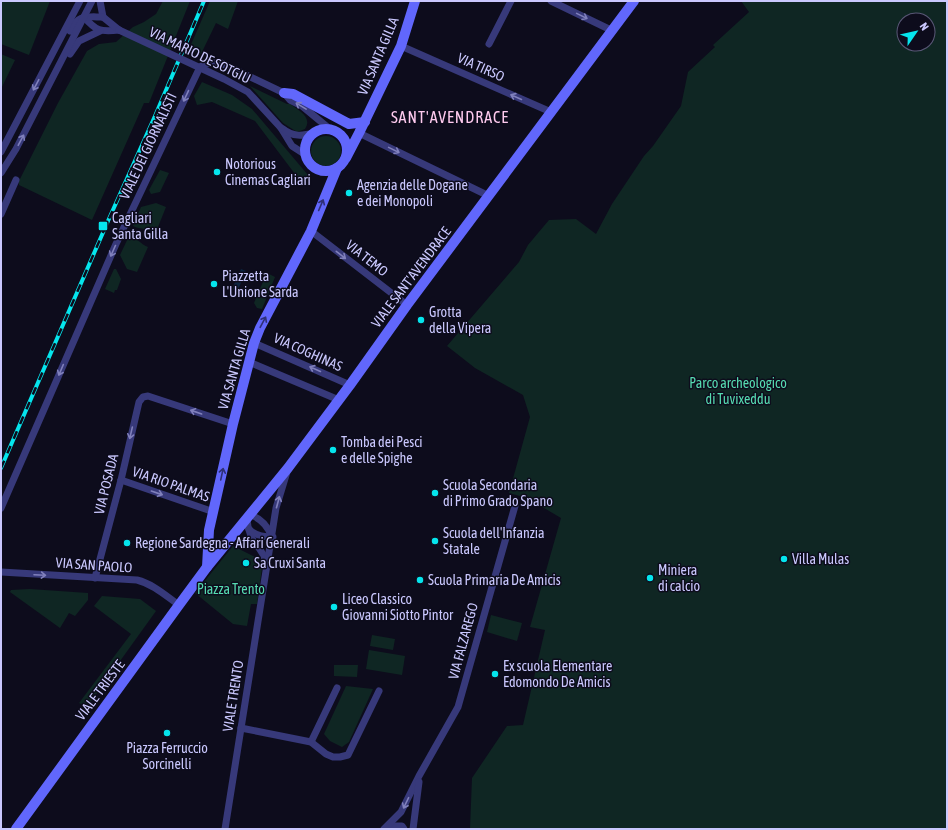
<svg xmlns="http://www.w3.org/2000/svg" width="948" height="830" viewBox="0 0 948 830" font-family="'Asap Condensed',sans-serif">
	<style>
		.green { fill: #0f2623; fill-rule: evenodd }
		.water { fill: #0c233f }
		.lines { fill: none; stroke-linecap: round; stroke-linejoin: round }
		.street { stroke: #37397a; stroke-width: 7 }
		.secondary { stroke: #6167fc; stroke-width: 10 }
		.rail-casing { stroke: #05e5ed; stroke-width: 4 }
		.rail { stroke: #0d0c1c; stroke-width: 2.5; stroke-dasharray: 8; stroke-linecap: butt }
		.street-bridge { stroke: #37397a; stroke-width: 7 }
		.oneway { stroke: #8080bc }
		.oneway2 { stroke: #2f3076 }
		.poi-dot { fill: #05e5ed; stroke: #0d0c1c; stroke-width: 1.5 }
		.labels { text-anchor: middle; stroke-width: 3; stroke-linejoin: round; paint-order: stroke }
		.street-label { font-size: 14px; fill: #cac8fe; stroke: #0d0c1c }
		.poi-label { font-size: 14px; fill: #cac8fe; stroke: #0d0c1c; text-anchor: start }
		.park-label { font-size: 14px; fill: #56dbb1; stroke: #0d0c1c }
		.quarter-label { font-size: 16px; letter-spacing: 1px; fill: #fecaee; stroke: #0d0c1c }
	</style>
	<rect width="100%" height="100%" fill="#0d0c1c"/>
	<g class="green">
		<polygon points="1,1 50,1 29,55 1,44"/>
		<polygon points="163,1 190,1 149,103 144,103 92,220 19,185 19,181 58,103 87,51 99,44 116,42 133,27 144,22 156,14"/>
		<polygon points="210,1 238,1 228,29 216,23 201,54 189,49"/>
		<path d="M 741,1 L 947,1 L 947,829 L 470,829 L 472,778 L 507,726 L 523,725 L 545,630 L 530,627 L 561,518 L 527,498 L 509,493 L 530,417 L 523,395 L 475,368 L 447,346 L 519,262 L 528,245 L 549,220 L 576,219 L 596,234 L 612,204 L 644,156 L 653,146 L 681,106 L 688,72 L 715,47 L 713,45 L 749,12 ZM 904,20 L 928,20 L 928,44 L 904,44 Z"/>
		<polygon points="1,54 15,60 1,89"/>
		<polygon points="202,82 232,95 252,109 308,175 304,182 298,178 255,121 212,102 197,105 194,96"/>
		<path d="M 250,86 L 287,104 L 290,104 C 298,110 313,117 305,129 L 297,132 L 283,123 Z"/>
		<circle cx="326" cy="151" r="15"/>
		<polygon points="160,170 169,173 160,192 151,194 149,190"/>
		<path d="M 156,203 L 166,207 L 156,232 C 147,228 141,230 133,226 L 141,207 Z"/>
		<path d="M 130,234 C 137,238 140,244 148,247 L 137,272 L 127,269 L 120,255 Z"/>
		<polygon points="114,269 116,269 121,279 117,290 115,290 114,293 105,289"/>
		<polygon points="269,274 275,277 262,309 257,308 254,303 265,277"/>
		<polygon points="233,546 263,561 257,604 251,604 247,626 233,624 195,593"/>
		<polygon points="30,589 88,593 88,600 75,616 69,613 60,628 10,592 11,590"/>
		<polygon points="102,596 140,599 156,611 87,707 79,703 131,634 94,606"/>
		<polygon points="491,615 522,623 517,641 487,632"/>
		<polygon points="372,635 395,639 393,650 370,646"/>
		<polygon points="369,650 405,656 402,675 366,669"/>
		<polygon points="334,665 358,665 357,677 334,676"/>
		<polygon points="346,686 373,689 349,742 342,747 330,741 324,734"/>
	</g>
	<polygon class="water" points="241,269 246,271 237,292 232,289"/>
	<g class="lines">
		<g class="street">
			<polyline points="100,1 103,17"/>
			<polyline points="551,1 613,31"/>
			<path d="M 84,17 C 96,31 100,32 119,30"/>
			<path d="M 70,31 C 78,14 87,17 103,17 L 119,30"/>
			<polyline points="489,44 511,1"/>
			<polyline points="401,46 551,112"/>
			<polyline points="70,54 79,41 100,31"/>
			<polyline points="281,128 292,146 306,155"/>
			<path d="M 283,129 C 293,137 302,136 314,133"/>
			<polyline points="359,133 489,196"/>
			<polyline points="1,152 80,1"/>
			<polyline points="1,173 16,149 92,1"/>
			<polyline points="1,214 16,180"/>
			<polyline points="311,231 407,305"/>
			<polyline points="254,343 350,385"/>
			<polyline points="249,362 339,400"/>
			<polyline points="121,480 214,512"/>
			<polyline points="1,508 116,244 200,67 206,64 219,62 284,93 290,100 302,106 331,130"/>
			<path d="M 251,515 C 262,519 268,526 272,537"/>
			<polyline points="247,519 248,527 252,539 259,548 264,556 267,566"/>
			<path d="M 249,529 C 255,536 264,537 273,537"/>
			<path d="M 1,572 L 137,580 C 153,584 165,595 179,605"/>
			<polyline points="95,578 121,480 139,402 143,397 148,396 233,424"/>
			<polyline points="241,728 311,742 326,754 333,757 340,757 348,755 379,691"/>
			<polyline points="311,742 337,688"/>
			<polyline points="388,826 402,826 404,829"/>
			<polyline points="225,829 276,508 287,472"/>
			<polyline points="384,829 401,812 419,776 458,707 515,506"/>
			<polyline points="413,829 419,782"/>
		</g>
		<g class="secondary">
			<polyline points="284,93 293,94 349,124 365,122"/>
			<circle cx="326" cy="150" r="21"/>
			<polyline points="346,158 359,133 401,46 415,1"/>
			<polyline points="207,567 209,530 233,424 254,343 260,328 311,231 337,168"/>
			<polyline points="16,829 179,605 207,567 288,468 350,385 407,305 634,1"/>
		</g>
		<g class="rail-casing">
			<polyline id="rail" points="1,468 108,221 155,116 204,1"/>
		</g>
		<use href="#rail" class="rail"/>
		<polyline class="street-bridge" points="119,30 224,79 248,92 281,128"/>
	</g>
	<defs><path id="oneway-shaft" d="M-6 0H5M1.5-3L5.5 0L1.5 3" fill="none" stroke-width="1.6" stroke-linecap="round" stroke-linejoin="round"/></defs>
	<g class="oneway">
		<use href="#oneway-shaft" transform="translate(582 16) rotate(26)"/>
		<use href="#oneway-shaft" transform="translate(36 85) rotate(118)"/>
		<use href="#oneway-shaft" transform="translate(186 96) rotate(115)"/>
		<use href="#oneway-shaft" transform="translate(516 97) rotate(-156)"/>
		<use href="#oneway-shaft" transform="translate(301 106) rotate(-149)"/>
		<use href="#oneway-shaft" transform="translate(21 140) rotate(-62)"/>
		<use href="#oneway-shaft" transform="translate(394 150) rotate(26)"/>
		<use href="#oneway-shaft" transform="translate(113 251) rotate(114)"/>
		<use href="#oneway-shaft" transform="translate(341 255) rotate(38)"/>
		<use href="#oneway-shaft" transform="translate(315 369) rotate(-156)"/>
		<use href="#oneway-shaft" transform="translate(61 370) rotate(113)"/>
		<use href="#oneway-shaft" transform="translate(196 412) rotate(-161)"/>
		<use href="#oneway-shaft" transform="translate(131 433) rotate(103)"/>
		<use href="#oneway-shaft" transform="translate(157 493) rotate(19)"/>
		<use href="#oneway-shaft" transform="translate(278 502) rotate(-75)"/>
		<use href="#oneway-shaft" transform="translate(40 575) rotate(3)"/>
		<use href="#oneway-shaft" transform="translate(406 803) rotate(116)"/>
	</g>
	<g class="oneway2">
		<use href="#oneway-shaft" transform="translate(321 205) rotate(-67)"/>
		<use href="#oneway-shaft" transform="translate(263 322) rotate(-62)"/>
		<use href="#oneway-shaft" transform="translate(222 474) rotate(-78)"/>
	</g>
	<g class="poi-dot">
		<circle cx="217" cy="172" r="4"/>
		<circle cx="349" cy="193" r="4"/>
		<rect x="98" y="221" width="10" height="10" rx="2"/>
		<circle cx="214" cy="284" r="4"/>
		<circle cx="421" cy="320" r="4"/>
		<circle cx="333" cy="450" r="4"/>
		<circle cx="435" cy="493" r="4"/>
		<circle cx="435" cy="541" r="4"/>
		<circle cx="127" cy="543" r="4"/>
		<circle cx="784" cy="559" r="4"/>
		<circle cx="246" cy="563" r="4"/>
		<circle cx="650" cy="578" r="4"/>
		<circle cx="420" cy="580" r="4"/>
		<circle cx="334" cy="607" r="4"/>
		<circle cx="495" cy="674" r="4"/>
		<circle cx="167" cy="733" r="4"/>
	</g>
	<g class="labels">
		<g class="street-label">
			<text transform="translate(200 55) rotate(26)" y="5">VIA MARIO DE SOTGIU</text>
			<text transform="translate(378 56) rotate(-67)" y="5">VIA SANTA GILLA</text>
			<text transform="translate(481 67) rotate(24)" y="5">VIA TIRSO</text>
			<text transform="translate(148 146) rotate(-65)" y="5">VIALE DEI GIORNALISTI</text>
			<text transform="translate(367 258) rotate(38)" y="5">VIA TEMO</text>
			<text transform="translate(411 277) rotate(-53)" y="5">VIALE SANT'AVENDRACE</text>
			<text transform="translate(308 352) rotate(24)" y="5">VIA COGHINAS</text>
			<text transform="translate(234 369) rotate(-74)" y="5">VIA SANTA GILLA</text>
			<text transform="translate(106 484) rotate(-76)" y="5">VIA POSADA</text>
			<text transform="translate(171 484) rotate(19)" y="5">VIA RIO PALMAS</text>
			<text transform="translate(94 565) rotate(4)" y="5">VIA SAN PAOLO</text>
			<text transform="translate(463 641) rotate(-75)" y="5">VIA FALZAREGO</text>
			<text transform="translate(100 690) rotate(-53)" y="5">VIALE TRIESTE</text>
			<text transform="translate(233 696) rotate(-81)" y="5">VIALE TRENTO</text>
		</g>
		<g class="poi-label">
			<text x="225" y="169">Notorious<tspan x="225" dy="16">Cinemas Cagliari</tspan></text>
			<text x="357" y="190">Agenzia delle Dogane<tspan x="357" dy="16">e dei Monopoli</tspan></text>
			<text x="112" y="223">Cagliari<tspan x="112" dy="16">Santa Gilla</tspan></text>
			<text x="222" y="281">Piazzetta<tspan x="222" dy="16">L'Unione Sarda</tspan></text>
			<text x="429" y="317">Grotta<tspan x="429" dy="16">della Vipera</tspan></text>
			<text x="341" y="447">Tomba dei Pesci<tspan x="341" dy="16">e delle Spighe</tspan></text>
			<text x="443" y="490">Scuola Secondaria<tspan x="443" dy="16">di Primo Grado Spano</tspan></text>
			<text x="443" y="538">Scuola dell'Infanzia<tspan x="443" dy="16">Statale</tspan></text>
			<text x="135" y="548">Regione Sardegna - Affari Generali</text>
			<text x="792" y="564">Villa Mulas</text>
			<text x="254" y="568">Sa Cruxi Santa</text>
			<text x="658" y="575">Miniera<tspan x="658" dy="16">di calcio</tspan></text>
			<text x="428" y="585">Scuola Primaria De Amicis</text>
			<text x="342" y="604">Liceo Classico<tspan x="342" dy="16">Giovanni Siotto Pintor</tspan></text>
			<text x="503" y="671">Ex scuola Elementare<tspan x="503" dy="16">Edomondo De Amicis</tspan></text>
			<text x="167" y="753" text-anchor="middle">Piazza Ferruccio<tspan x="167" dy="16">Sorcinelli</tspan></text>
		</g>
		<g class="park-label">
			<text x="738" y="388">Parco archeologico<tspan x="738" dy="16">di Tuvixeddu</tspan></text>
			<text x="231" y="594">Piazza Trento</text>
		</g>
		<g class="quarter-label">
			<text x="450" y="123">SANT'AVENDRACE</text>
		</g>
	</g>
	<rect width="948" height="830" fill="none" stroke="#cac8fe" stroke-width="4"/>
	<g transform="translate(916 32) rotate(56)"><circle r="19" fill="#0d0c1c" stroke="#595776"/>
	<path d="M0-3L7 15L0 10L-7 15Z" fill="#05e5ed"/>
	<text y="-6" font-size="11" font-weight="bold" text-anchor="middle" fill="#cac8fe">N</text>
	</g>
</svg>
